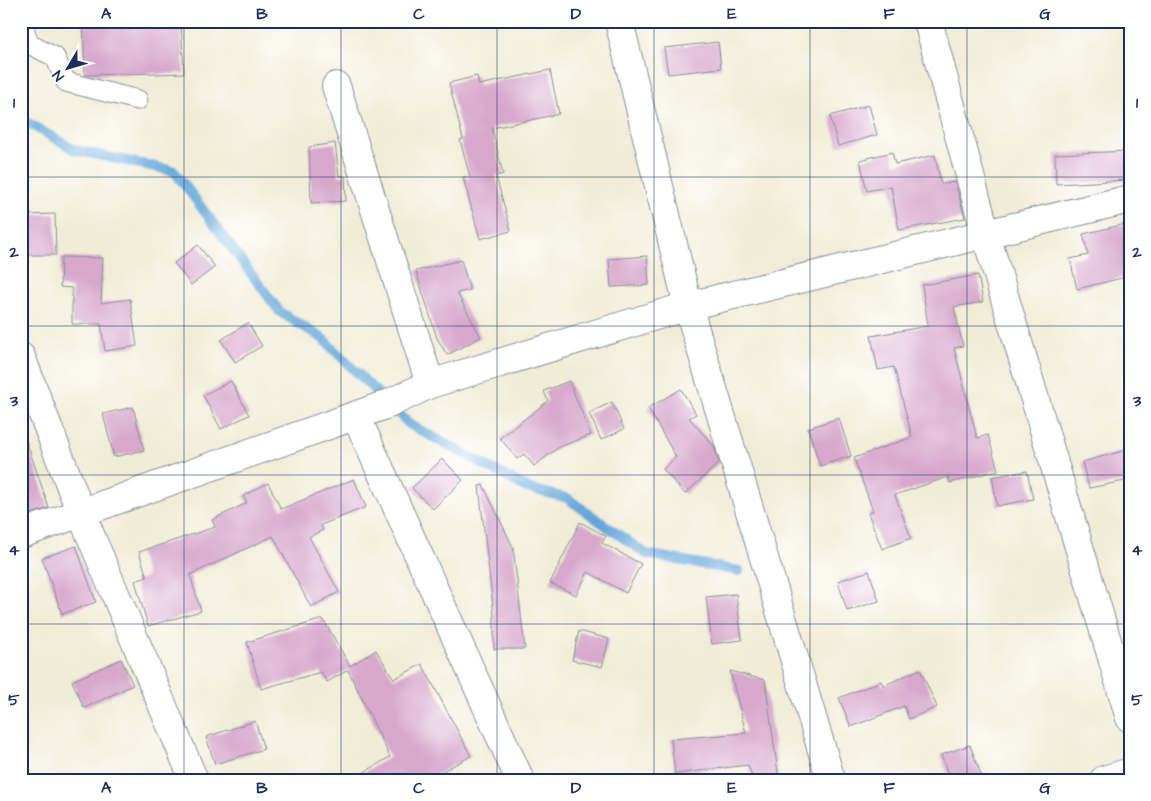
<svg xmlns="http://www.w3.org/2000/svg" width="1151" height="801" viewBox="0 0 1151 801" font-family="'Architects Daughter',sans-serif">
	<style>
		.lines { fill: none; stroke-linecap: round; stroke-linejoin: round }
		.stream { stroke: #66a7da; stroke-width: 10 }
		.building { fill: #d7a8cc }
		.service-casing { stroke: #868e9a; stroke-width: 21 }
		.minor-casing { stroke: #868e9a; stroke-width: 30 }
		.tertiary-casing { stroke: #868e9a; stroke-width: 30 }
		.service { stroke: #fff; stroke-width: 19 }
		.minor { stroke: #fff; stroke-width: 28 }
		.tertiary { stroke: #fff; stroke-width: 28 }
		.grid { fill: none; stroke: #1b2f5e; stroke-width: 1; stroke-opacity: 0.55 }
		.neatline { fill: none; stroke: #1b2f5e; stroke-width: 2 }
		.grid-label { font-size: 16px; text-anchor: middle; font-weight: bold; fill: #1b2f5e }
	</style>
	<rect width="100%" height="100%" fill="#fff"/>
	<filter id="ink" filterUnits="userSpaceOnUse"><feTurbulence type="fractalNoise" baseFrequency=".02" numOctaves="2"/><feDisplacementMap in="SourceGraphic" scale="10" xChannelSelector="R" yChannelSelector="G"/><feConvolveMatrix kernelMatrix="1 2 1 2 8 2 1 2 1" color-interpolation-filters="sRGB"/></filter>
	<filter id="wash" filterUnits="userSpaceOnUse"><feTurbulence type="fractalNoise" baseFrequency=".0096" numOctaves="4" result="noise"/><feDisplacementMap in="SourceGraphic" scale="20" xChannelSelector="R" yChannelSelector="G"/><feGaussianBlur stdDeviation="1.12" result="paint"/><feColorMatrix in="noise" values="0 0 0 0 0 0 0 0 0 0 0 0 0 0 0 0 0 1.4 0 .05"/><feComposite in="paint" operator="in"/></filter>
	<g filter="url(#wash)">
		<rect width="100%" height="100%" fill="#f1ecd6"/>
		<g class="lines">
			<polyline class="stream" points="21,119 75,150 174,171 280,312 322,338 409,424 527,488 567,498 646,554 739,571"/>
		</g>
		<g id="blocks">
			<g class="building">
				<polygon points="83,21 181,21 184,73 156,74 156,73 85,75"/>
				<polygon points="718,42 721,68 668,74 664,48"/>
				<polygon points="550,70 559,114 492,128 503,174 496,176 511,231 480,239 463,177 470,177 460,140 463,139 449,83 477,76 479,85"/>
				<polygon points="869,105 877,135 838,146 830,116"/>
				<polygon points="335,143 339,176 345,176 346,201 311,203 309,147"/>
				<polygon points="1130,151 1130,180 1056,184 1055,154"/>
				<polygon points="892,152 895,164 935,155 941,184 955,182 965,218 899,230 891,186 867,191 860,160"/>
				<polygon points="55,214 56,255 26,255 25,215"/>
				<polygon points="1130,223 1130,276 1077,289 1070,259 1088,255 1083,234"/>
				<polygon points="198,245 215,267 191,285 174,263"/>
				<polygon points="647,256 649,285 611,287 609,259"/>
				<polygon points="61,257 103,258 101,303 130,299 137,346 105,351 101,324 72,324 72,288 60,287"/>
				<polygon points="461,260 470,290 457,293 481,337 447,355 437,338 416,271"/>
				<polygon points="978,275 983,302 954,307 963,346 954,348 977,438 988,435 998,470 950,483 948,477 895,495 911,538 882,549 868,513 873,511 854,458 912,437 894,367 878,370 871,336 928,326 922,285"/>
				<polygon points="248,323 262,346 235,362 221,340"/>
				<polygon points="231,381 249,415 221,429 203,395"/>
				<polygon points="569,381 591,435 559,447 534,466 524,454 517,459 500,438 548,401 544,391"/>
				<polygon points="681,389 696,414 689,418 714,446 719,463 685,494 663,469 676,457 648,408"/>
				<polygon points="612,402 624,429 601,440 589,413"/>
				<polygon points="133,407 144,450 114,457 103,414"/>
				<polygon points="839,418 851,456 820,466 808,428"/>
				<polygon points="21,440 26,440 49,508 21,517"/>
				<polygon points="1130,449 1130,480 1089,488 1082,462"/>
				<polygon points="442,459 463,480 433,509 412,488"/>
				<polygon points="1027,471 1033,499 997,506 992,477"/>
				<polygon points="354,479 366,507 321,525 323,530 309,537 339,592 311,607 273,536 190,575 201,611 148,626 135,581 147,577 139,552 215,527 212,520 247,503 243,496 268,483 281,509"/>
				<polygon points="483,485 513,547 525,649 494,649 494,616 479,486"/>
				<polygon points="580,522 606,536 602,543 641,564 626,593 588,572 576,595 550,583"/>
				<polygon points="76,546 96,602 62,614 42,558"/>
				<polygon points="869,571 879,601 847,611 838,581"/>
				<polygon points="736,594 742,640 712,644 706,597"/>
				<polygon points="323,619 350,666 376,650 394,679 422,664 471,756 426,780 351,780 390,757 348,670 327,682 321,672 261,689 247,642"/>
				<polygon points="579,631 609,639 602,667 572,660"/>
				<polygon points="121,659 133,685 84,708 72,681"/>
				<polygon points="920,669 937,707 909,719 904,706 851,727 839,698 881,681 883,686"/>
				<polygon points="730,671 765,680 779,780 753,780 748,765 675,774 671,739 746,733"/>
				<polygon points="255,721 264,749 215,764 206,737"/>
				<polygon points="970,745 983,780 950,780 941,755"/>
			</g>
		</g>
	</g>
	<g filter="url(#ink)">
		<use href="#blocks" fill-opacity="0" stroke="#868e9a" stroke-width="1"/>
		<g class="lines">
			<g class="service-casing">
				<polyline id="service" points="22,21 29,44 55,57 66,82 138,100"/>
			</g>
			<g class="minor-casing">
				<g id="minor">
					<polyline points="619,21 688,306 831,780"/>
					<polyline points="928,21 986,235 1130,718"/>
					<polyline points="336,86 430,384"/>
					<polyline points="21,357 81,513 194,780"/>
					<polyline points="356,416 520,780"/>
					<polyline points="21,534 388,404 430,384 688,306 1130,199"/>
				</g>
			</g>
			<g class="tertiary-casing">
				<polyline id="tertiary" points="1104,780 1130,772"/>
			</g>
			<use href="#service" class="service"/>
			<use href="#minor" class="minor"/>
			<use href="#tertiary" class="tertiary"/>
		</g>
	</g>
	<path class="grid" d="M 184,21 L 184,780M 341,21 L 341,780M 497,21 L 497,780M 654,21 L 654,780M 810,21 L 810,780M 967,21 L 967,780M 21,177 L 1130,177M 21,326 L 1130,326M 21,475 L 1130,475M 21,624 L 1130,624"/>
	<rect width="1151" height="801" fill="none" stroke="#fff" stroke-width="55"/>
	<g transform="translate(68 68) rotate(232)" stroke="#ffffff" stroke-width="4" paint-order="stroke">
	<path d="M0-4L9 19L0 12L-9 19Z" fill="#1b2f5e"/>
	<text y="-8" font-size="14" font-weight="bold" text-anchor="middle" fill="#1b2f5e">N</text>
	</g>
	<rect x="28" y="28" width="1096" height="746" class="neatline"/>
	<g class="grid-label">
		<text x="106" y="19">A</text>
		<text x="262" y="19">B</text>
		<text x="419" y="19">C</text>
		<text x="576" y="19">D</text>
		<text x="732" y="19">E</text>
		<text x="889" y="19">F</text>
		<text x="1045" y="19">G</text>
		<text x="14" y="108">1</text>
		<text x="1137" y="108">1</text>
		<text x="14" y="257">2</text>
		<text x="1137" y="257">2</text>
		<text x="14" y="406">3</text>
		<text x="1137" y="406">3</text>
		<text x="14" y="555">4</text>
		<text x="1137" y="555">4</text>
		<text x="14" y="705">5</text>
		<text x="1137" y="705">5</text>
		<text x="106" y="793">A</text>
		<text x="262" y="793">B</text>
		<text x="419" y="793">C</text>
		<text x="576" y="793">D</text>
		<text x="732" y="793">E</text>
		<text x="889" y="793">F</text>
		<text x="1045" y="793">G</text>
	</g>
</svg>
